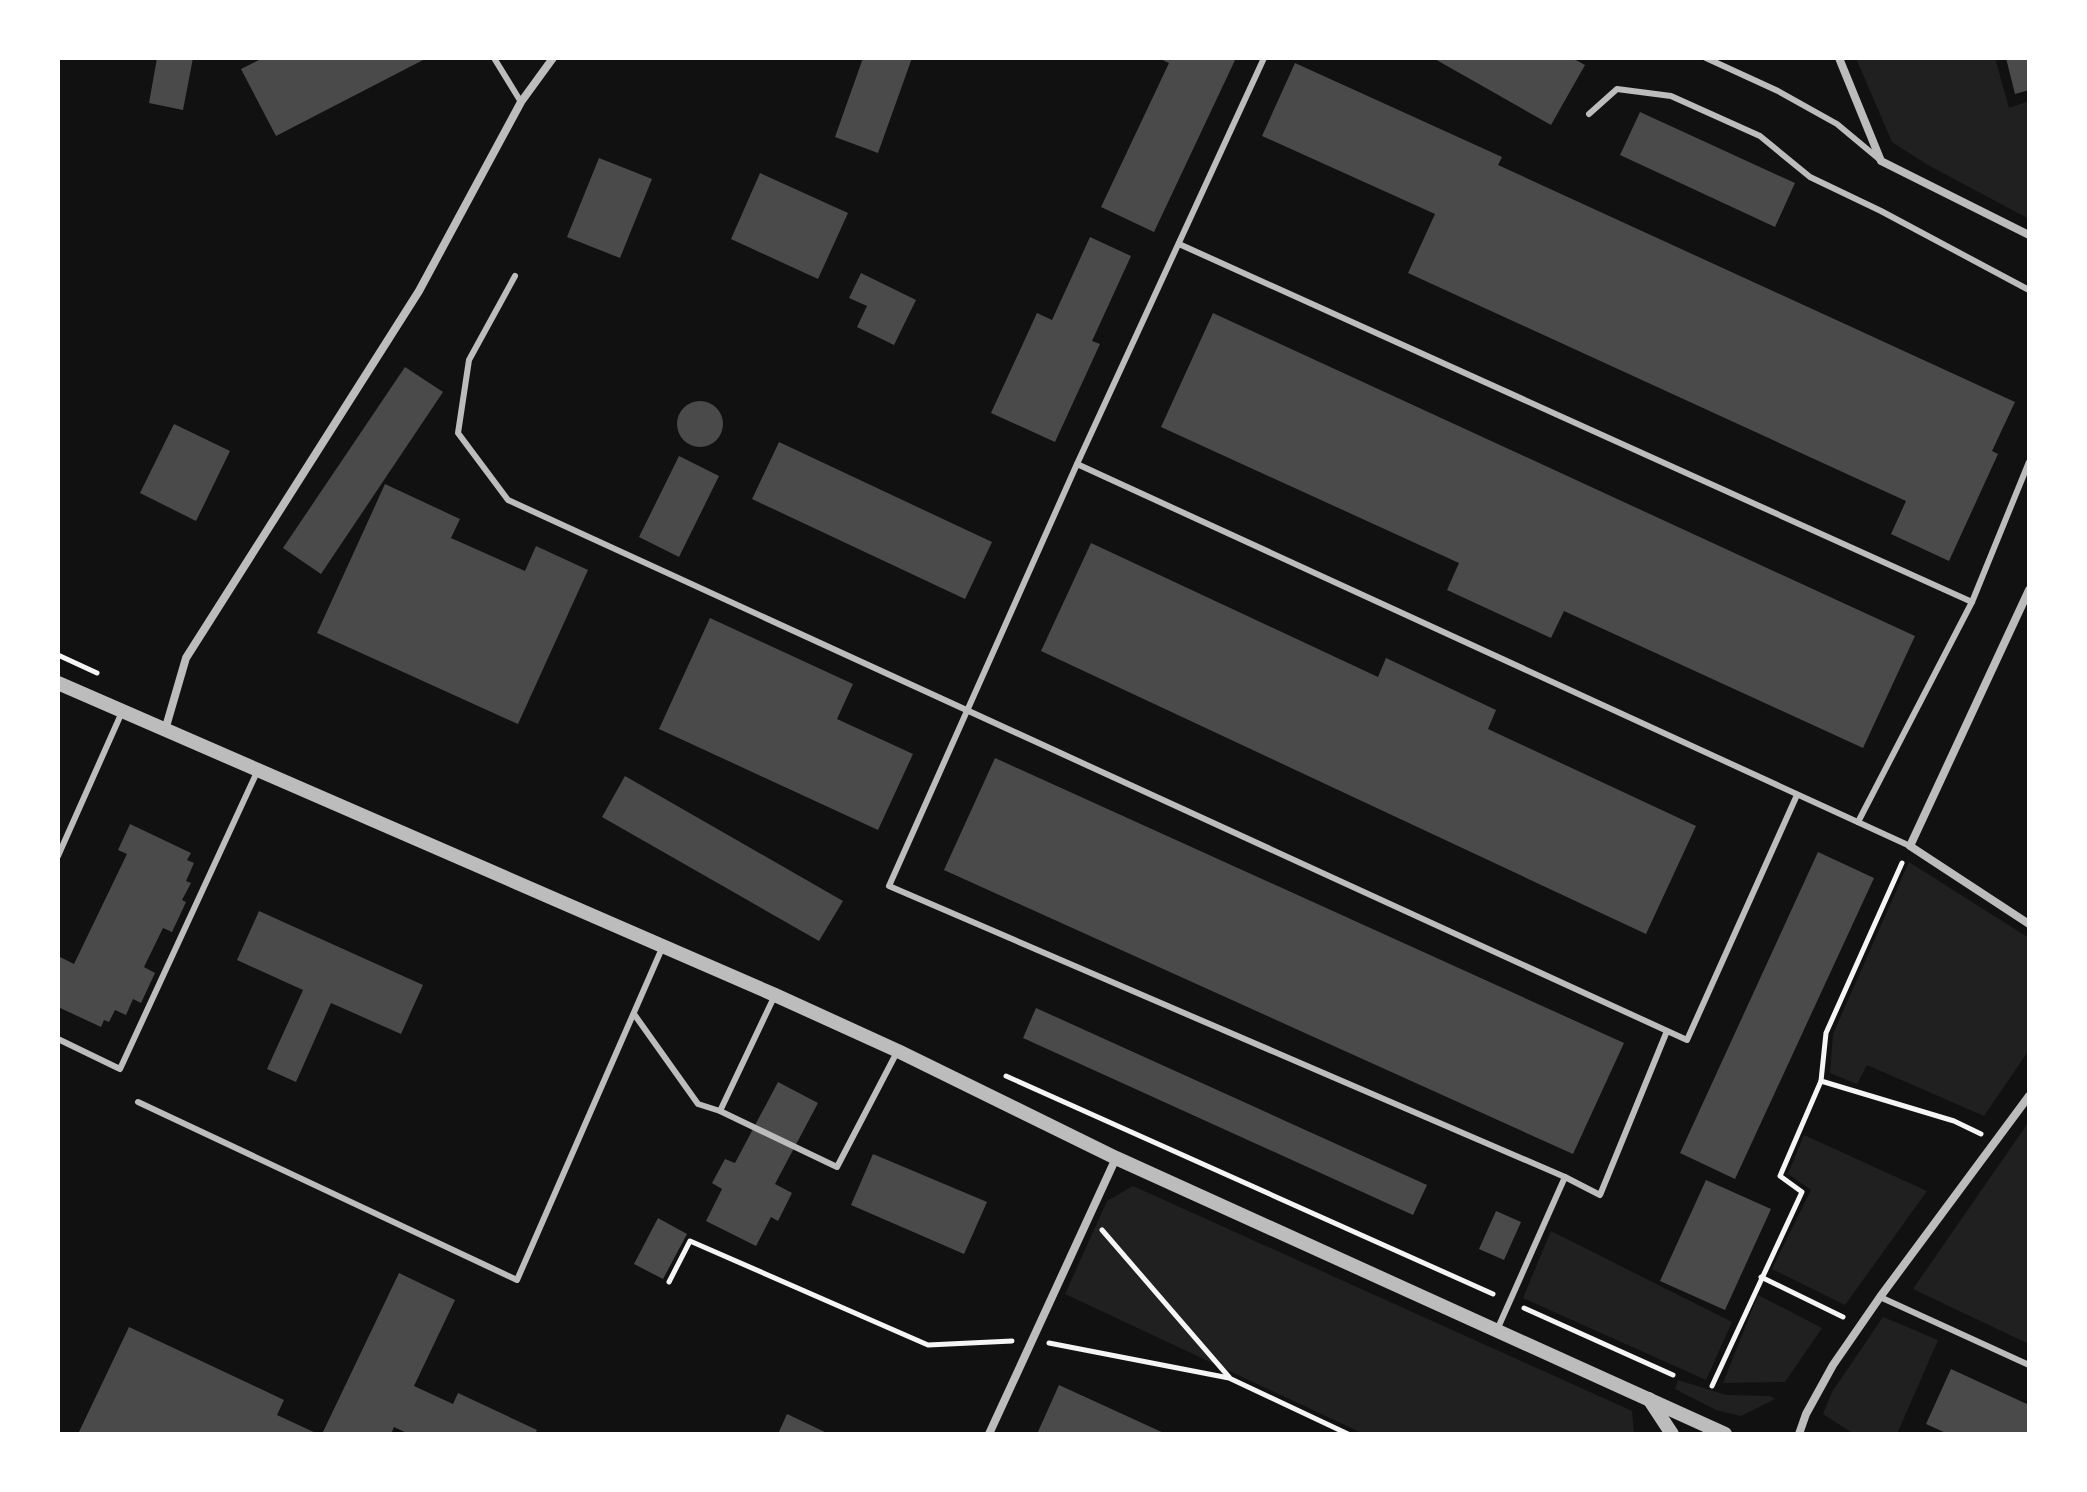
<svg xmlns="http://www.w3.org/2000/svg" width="2087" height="1492" viewBox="0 0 2087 1492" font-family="Rubik,sans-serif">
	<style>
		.green { fill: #202020 }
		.building { fill: #4a4a4a }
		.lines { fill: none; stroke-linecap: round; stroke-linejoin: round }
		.path { stroke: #f5f5f5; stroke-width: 5 }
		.service { stroke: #bcbcbc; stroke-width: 6 }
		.minor { stroke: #bcbcbc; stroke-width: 8 }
		.tertiary { stroke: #bcbcbc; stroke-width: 14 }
	</style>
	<rect width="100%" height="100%" fill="#111"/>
	<g class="green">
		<polygon points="1856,58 1995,58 2009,108 2029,101 2029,219 1928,165 1892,142"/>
		<polygon points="1909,862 2029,938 2029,1050 1984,1116 1867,1065 1857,1084 1830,1073 1833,1034"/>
		<polygon points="2028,1123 2029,1124 2029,1344 1913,1289"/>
		<polygon points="1804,1135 1927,1191 1845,1305 1772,1269 1811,1190 1788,1174"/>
		<polygon points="1133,1186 1632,1411 1634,1434 1364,1434 1065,1294 1107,1201"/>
		<polygon points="1551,1231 1732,1322 1706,1380 1523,1298"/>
		<polygon points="1758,1295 1822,1328 1785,1382 1723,1383"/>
		<polygon points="1883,1317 1938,1340 1897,1434 1854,1434 1823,1414 1832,1392"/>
		<polygon points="1678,1380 1726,1395 1770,1396 1775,1399 1741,1416 1716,1410 1675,1389"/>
	</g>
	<g class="building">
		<polygon points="157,58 193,58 183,110 149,103"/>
		<polygon points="263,58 427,58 276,136 241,69"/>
		<polygon points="863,58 912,58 878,153 835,137"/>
		<polygon points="1158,58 1236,58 1154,232 1101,207 1169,63"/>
		<polygon points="1433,58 1572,58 1585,65 1551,125"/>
		<polygon points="2006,58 2029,58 2029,90 2015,94"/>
		<polygon points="1295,63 1502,157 1498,165 2015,402 1992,451 1998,454 1949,561 1891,534 1906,501 1408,273 1435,214 1262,136"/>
		<polygon points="1640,112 1795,183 1775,227 1620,155"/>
		<polygon points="599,158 652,179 620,258 567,237"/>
		<polygon points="760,173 848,213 818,279 731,239"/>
		<polygon points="1090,237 1131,256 1092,341 1100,344 1055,442 991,413 1037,313 1052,320"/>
		<polygon points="861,273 916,300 894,345 857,327 867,306 849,298"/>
		<polygon points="1213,313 1915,636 1863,748 1564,611 1551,638 1447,590 1459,563 1161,427"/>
		<polygon points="405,367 443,392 321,574 283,548"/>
		<circle cx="700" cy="424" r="23"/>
		<polygon points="174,424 230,451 196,521 140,493"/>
		<polygon points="779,442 992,542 965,599 752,499"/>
		<polygon points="679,456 719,476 679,557 639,537"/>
		<polygon points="385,484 460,519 451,538 525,571 536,546 588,570 518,724 317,633"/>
		<polygon points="1091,543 1378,677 1386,658 1496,710 1488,729 1696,826 1646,934 1041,651"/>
		<polygon points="710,618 853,684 837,719 913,754 878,830 659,729"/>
		<polygon points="995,758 1624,1043 1573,1154 944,870"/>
		<polygon points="625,776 843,901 819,941 602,817"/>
		<polygon points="130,824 191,853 187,860 194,863 186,881 191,883 182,900 186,902 172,932 163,928 144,967 155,973 141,1003 133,999 126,1015 115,1010 109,1022 104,1020 101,1027 58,1007 58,956 74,964 127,854 118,850"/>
		<polygon points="1818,852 1874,878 1735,1179 1680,1153"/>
		<polygon points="259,911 423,985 401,1034 331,1003 296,1082 267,1069 303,990 237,960"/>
		<polygon points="1036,1008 1427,1185 1413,1215 1023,1038"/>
		<polygon points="778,1082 818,1103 775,1184 792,1193 778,1221 771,1217 756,1246 706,1221 722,1189 712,1183 725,1159 735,1163"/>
		<polygon points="873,1154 987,1202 964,1254 851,1205"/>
		<polygon points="1706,1180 1771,1209 1725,1310 1660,1281"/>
		<polygon points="1496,1211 1521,1222 1504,1260 1479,1249"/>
		<polygon points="658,1218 687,1234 663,1279 634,1264"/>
		<polygon points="399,1273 455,1300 414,1386 453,1404 458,1393 537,1430 535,1434 409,1434 394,1427 391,1434 322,1434"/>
		<polygon points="129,1327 284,1400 277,1415 318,1434 78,1434"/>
		<polygon points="1951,1369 2029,1405 2029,1434 1948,1434 1926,1424"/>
		<polygon points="1059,1385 1166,1434 1037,1434"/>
		<polygon points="787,1414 829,1434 778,1434"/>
	</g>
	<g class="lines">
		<g class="path">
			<polyline points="58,655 97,673"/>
			<polyline points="1902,863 1826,1033 1821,1081 1954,1121 1981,1134"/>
			<polyline points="1006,1076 1493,1294"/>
			<polyline points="1102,1230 1229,1377"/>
			<polyline points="1761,1277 1843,1317"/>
			<polyline points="669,1282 690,1241 928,1345 1012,1341"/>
			<polyline points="1524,1308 1673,1375"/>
			<polyline points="1049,1343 1229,1378 1348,1434"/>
			<polyline points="1712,1386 1802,1192 1780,1176 1821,1081"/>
		</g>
		<g class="service">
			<polyline points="494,58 521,102"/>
			<polyline points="1706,58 1778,91 1837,124 1879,159"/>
			<polyline points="1589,114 1617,89 1671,96 1760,136 1810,177 1881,211 2029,290"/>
			<polyline points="1179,244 1972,602"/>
			<polyline points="515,276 469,360 458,433 508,500 1687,1040 1797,795"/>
			<polyline points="1077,464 1264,58"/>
			<polyline points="1858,822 1972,602 2029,462"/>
			<polyline points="58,856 122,712"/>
			<polyline points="775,995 720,1111 837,1167 897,1052"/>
			<polyline points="634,1014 698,1104 720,1111"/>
			<polyline points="58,1039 120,1069 257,772"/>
			<polyline points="138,1102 517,1280 663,946"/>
			<polyline points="1565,1177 889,886 1077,464 1910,846"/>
			<polyline points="1880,1297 2029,1365"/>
			<polyline points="1497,1330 1565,1177 1600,1195 1667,1031"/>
		</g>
		<g class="minor">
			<polyline points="1839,58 1881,161 2029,235"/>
			<polyline points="2029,590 1910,846 2029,924"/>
			<polyline points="165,730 186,658 419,291 521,102 553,58"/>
			<polyline points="989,1434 1116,1158"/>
			<polyline points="1799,1434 1806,1414 1833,1365 1880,1297 2029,1096"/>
		</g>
		<g class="tertiary">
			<polyline points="58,683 775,995 898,1051 1116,1158 1725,1434"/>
			<polyline points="1649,1399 1672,1434"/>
		</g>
	</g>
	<rect width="2087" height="1492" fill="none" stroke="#ffffff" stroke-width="120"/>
</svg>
